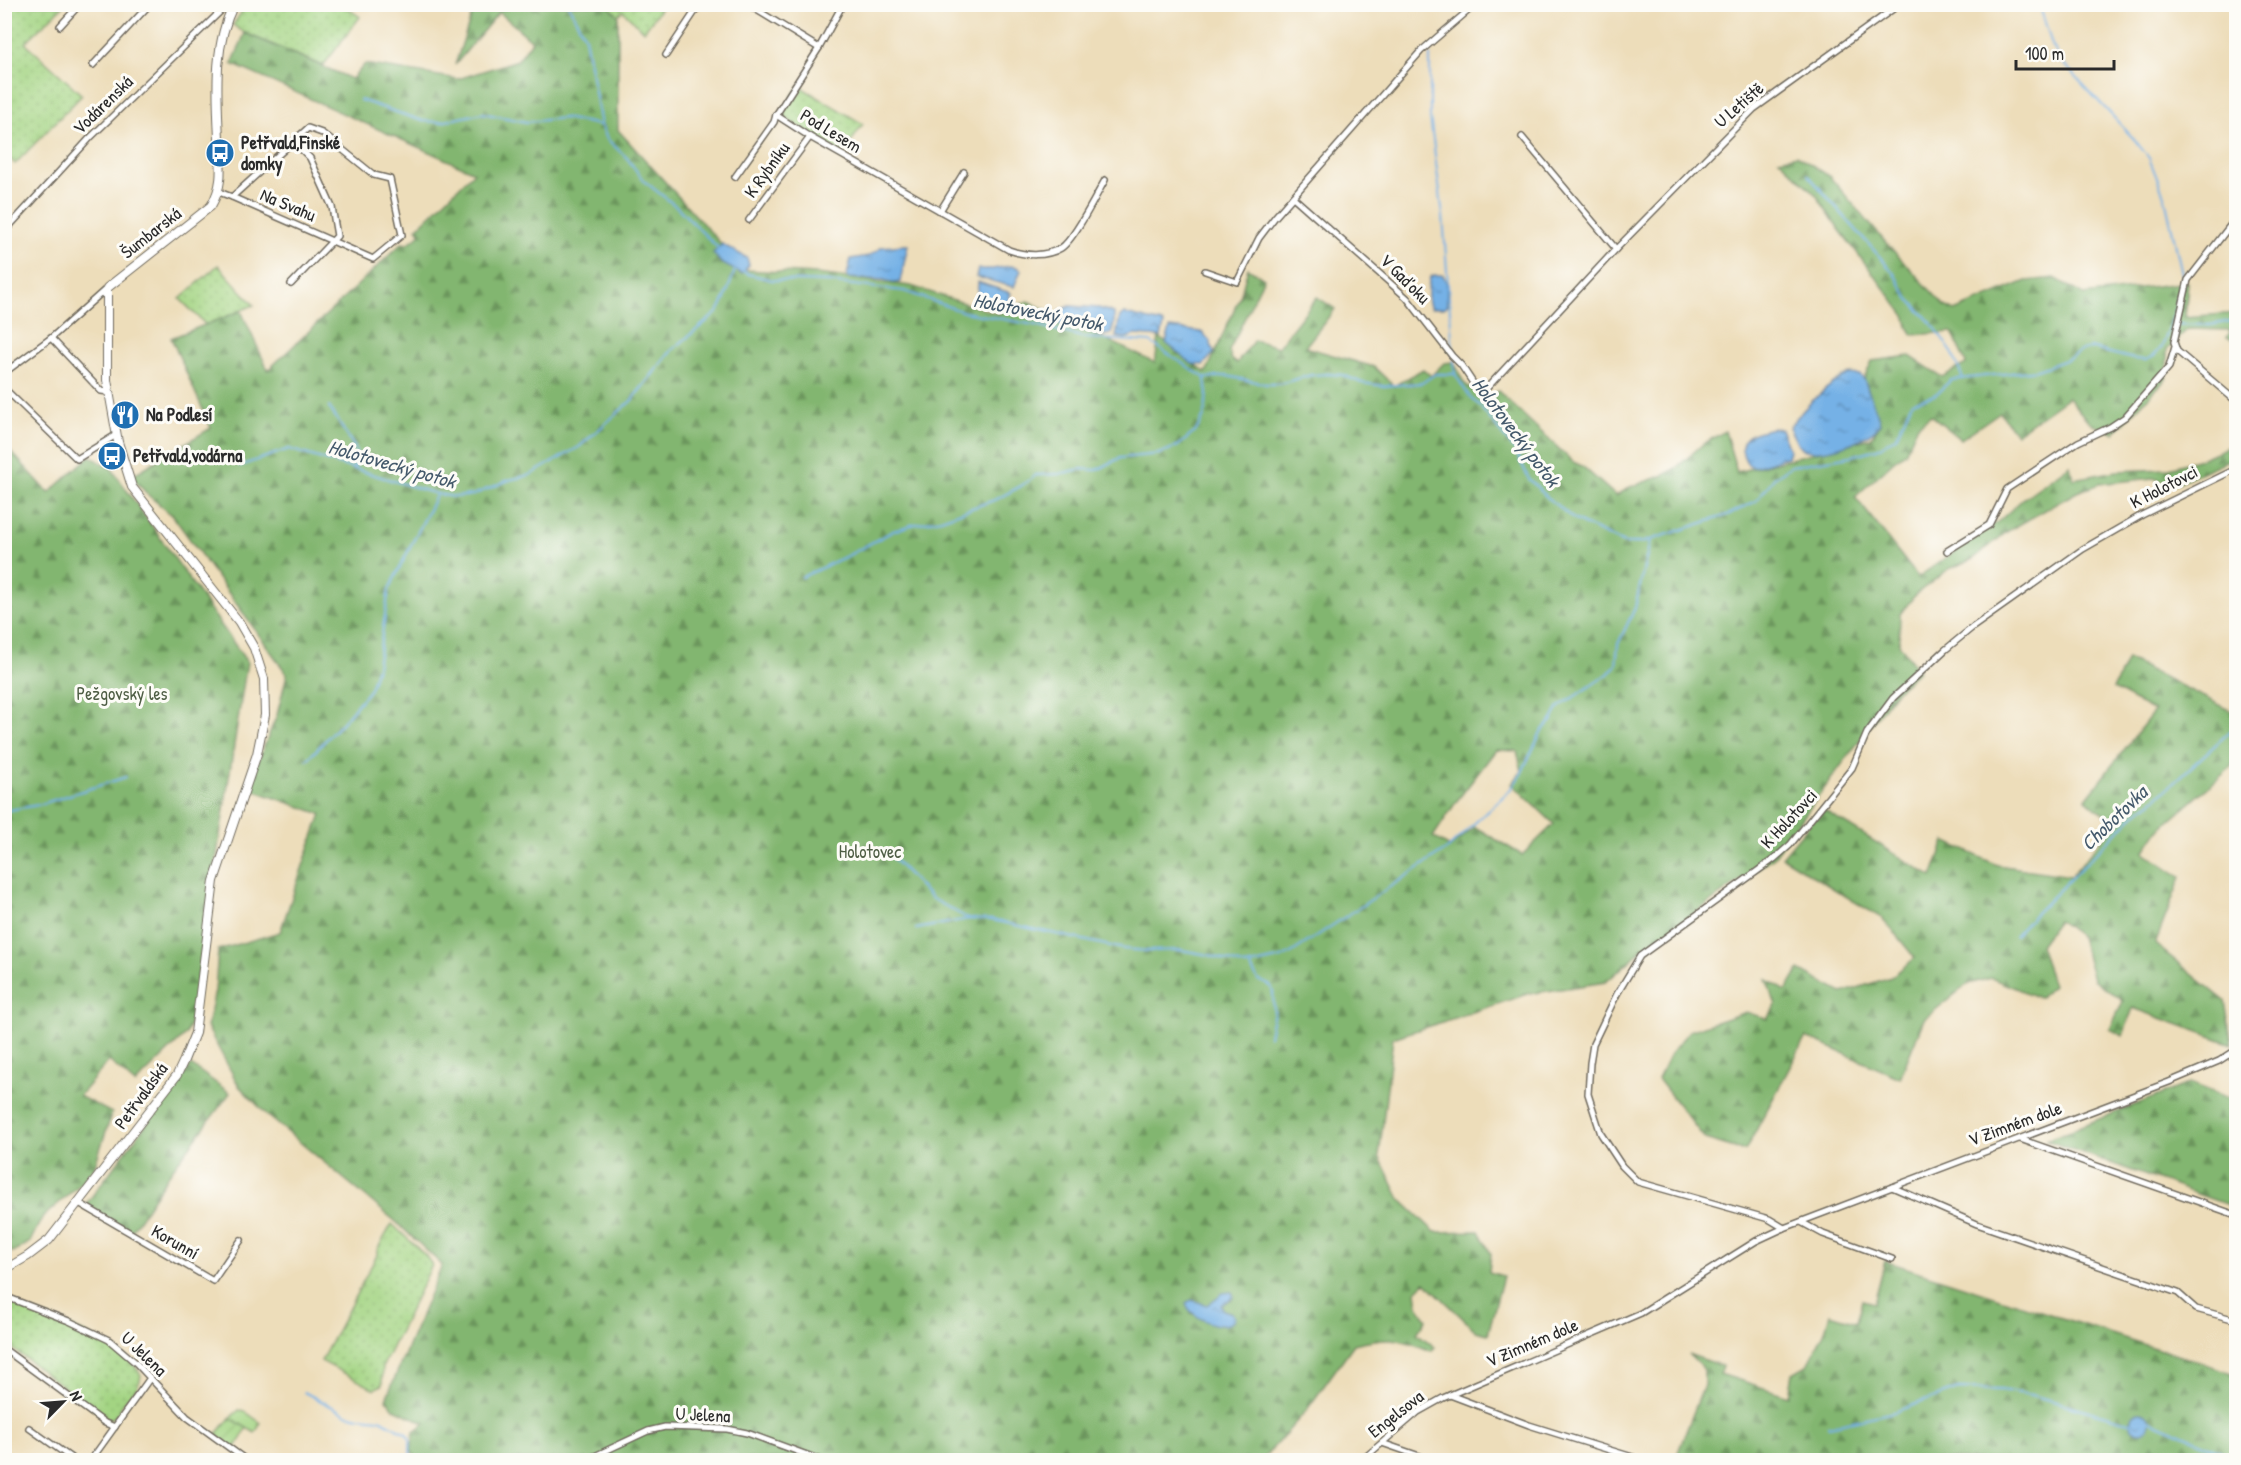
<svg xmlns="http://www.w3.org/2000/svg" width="2241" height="1465" viewBox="0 0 2241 1465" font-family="'Patrick Hand',sans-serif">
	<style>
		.grass { fill: url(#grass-dots); stroke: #678056; stroke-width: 1.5 }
		.forest { fill: url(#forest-firs); stroke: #56704e; stroke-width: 1.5; fill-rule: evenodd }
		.park { fill: url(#park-crowns); stroke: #678056; stroke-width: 1.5 }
		.garden { fill: url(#garden-furrows); stroke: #678056; stroke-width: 1.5 }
		.water { fill: url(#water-ripples); stroke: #506e88; stroke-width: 1.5 }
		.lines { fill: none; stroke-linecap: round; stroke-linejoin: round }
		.stream { stroke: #75b1e6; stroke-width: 2 }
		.street-casing { stroke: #6f695d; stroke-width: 8 }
		.secondary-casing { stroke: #6f695d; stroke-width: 10 }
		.street { stroke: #fff; stroke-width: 5 }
		.secondary { stroke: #fff; stroke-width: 8 }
		.labels { text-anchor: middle; stroke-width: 6; stroke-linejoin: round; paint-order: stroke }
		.street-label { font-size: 18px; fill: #2b2b2b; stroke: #fdfcf7 }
		.poi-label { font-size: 18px; font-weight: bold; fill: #2b2b2b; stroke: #fdfcf7; text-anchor: start }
		.park-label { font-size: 18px; fill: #4f5e45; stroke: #fdfcf7 }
		.water-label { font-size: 20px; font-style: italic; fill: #455a6c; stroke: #fdfcf7 }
	</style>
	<defs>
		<pattern id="grass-dots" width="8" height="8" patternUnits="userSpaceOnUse" patternTransform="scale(1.5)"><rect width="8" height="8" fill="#a3d482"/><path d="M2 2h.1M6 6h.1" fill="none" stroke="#8cb670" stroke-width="1.8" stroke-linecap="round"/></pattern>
		<pattern id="forest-firs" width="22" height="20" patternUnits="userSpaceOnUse" patternTransform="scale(1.5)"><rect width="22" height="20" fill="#82b670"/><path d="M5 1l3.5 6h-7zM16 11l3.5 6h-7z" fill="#6b945c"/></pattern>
		<pattern id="park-crowns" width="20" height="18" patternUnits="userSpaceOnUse" patternTransform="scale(1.5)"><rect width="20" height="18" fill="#a3d482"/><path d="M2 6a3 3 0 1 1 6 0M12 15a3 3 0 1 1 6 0" fill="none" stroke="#8cb670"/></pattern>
		<pattern id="garden-furrows" width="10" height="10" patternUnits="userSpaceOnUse" patternTransform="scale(1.5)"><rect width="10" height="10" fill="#a3d482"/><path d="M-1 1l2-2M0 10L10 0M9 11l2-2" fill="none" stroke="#8cb670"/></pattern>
		<pattern id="water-ripples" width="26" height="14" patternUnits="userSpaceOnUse" patternTransform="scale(1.5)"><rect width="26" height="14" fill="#75b1e6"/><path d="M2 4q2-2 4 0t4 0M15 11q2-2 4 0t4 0" fill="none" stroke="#6090bb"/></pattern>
	</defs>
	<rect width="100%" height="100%" fill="#fdfcf7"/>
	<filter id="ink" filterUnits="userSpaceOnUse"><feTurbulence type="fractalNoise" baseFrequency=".0167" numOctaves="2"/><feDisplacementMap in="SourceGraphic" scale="12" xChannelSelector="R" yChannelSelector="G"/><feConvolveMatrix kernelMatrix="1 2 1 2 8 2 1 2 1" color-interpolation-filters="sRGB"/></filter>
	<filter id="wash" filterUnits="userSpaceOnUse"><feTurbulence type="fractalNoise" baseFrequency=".008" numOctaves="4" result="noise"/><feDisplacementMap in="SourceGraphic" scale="24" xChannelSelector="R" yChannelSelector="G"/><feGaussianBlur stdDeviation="1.35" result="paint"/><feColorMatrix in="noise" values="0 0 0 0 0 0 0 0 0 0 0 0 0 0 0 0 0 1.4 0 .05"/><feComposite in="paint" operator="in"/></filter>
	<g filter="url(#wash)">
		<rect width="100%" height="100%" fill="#edddba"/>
		<g class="grass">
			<polygon points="4,5 64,5 25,43 82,95 15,164 5,154"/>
			<polygon points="246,5 343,5 360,17 323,66 245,33 233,25"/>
			<polygon points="607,5 663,5 644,31 623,11 618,15"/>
			<polygon points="799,86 863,124 843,154 786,119 782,111"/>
			<polygon points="218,265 254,305 206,325 180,299"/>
			<polygon points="392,1224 426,1256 432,1265 383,1366 382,1385 374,1389 321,1361 377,1255 377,1250"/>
			<path d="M 5,1301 C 41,1316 122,1340 141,1375 C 140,1387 132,1392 125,1401 C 119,1408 119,1416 109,1420 L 101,1415 L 5,1343 Z"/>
		</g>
		<g class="forest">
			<path d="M 475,5 L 607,5 L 618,15 L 618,130 L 745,270 L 817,274 L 911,286 L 998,314 L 1028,301 L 1155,363 L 1159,337 L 1206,373 L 1241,294 L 1248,268 L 1264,278 L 1229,351 L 1232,360 L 1237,363 L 1254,340 L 1278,347 L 1317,297 L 1335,309 L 1305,347 L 1374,367 L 1394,386 L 1423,369 L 1431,376 L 1444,363 L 1454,362 L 1464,383 L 1485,400 L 1498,391 L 1573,462 L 1582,466 L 1616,496 L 1630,487 L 1664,475 L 1676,468 L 1704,443 L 1725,431 L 1737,472 L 1871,438 L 1880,424 L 1864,379 L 1872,361 L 1910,356 L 1942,377 L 1966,364 L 1952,332 L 1913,335 L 1908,327 L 1906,317 L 1839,229 L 1816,195 L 1779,159 L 1797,155 L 1829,176 L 1887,244 L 1945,306 L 1955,311 L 2026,281 L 2055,278 L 2084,295 L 2188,282 L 2185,317 L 2236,313 L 2236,340 L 2227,337 L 2231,330 L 2188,329 L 2167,349 L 2167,378 L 2114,433 C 2089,426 2084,417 2068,397 L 2016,434 L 2000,412 L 1961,439 L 1931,415 L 1918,425 L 1905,453 L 1894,461 L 1855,497 L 1918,577 L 2000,520 L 2024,498 L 2070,465 L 2073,479 L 2117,471 L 2166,469 L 2200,459 L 2234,444 L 2235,457 L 2173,485 L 2153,478 L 2099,484 L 2077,492 L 2008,531 L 1973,559 L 1949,569 L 1916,594 L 1900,614 L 1899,644 L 1919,671 L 1895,692 L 1774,857 L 1641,951 L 1606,982 L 1528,994 L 1393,1038 L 1379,1156 L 1400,1199 L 1435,1232 L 1479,1231 L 1491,1254 L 1489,1272 L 1503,1276 L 1488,1334 L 1476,1331 L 1425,1282 L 1416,1291 L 1418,1306 L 1427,1319 L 1417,1333 L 1435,1347 L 1431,1351 C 1399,1337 1388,1336 1354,1344 L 1306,1411 L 1262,1460 L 417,1460 L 411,1450 L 414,1432 L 425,1423 L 394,1409 L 386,1399 L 442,1265 L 395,1221 L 267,1115 L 239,1086 L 207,1027 L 215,991 L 218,950 L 280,932 L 321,814 L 247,788 L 277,715 L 287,674 L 173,516 L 148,495 L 131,476 L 211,428 L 171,338 L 241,311 L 268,370 L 402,243 L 407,244 L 421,234 L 417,228 L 474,172 L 232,64 L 245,33 L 352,79 L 365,64 L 458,79 L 518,60 L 532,41 L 499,12 L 455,65 ZM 1496,750 L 1517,751 L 1522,771 L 1512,784 L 1554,824 L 1522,855 L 1475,827 L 1450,847 L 1433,837 L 1456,802 ZM 1192,1300 L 1207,1306 L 1230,1300 L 1222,1302 L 1221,1305 L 1223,1310 L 1232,1313 L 1217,1324 L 1191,1313 Z"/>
			<polygon points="4,444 49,493 90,456 112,469 247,662 191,1021 186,1034 135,1084 109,1061 79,1096 112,1113 94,1168 76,1188 42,1218 30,1242 18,1250 5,1254"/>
			<polygon points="2127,659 2236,713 2236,760 2229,769 2159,830 2144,852 2181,877 2155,944 2225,1001 2232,1044 2133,1008 2123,1036 2110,1029 2123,1001 2093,979 2081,937 2058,920 2040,945 2053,986 2039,998 1991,978 1968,984 1924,1019 1900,1078 1806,1037 1745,1151 1705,1139 1658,1079 1671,1053 1689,1031 1746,1012 1767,1019 1776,1005 1766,979 1786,991 1799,970 1842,993 1891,977 1915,958 1883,919 1782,857 1822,809 1932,877 1945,841 1997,865 2071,876 2115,824 2086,799 2154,711 2113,689"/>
			<polygon points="191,1065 230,1093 171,1171 131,1232 86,1204"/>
			<polygon points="2190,1083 2236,1101 2236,1208 2046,1140"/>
			<polygon points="1885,1261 2236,1374 2236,1460 1824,1460 1826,1454 1811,1460 1675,1460 1704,1385 1704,1370 1688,1354 1722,1366 1720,1374 1789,1396 1793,1373 1807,1365 1824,1333 1830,1314 1857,1322 1862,1300 1874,1303"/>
		</g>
		<polygon class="park" points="239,1410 244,1411 261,1423 255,1433 230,1418"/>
		<polygon class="garden" points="230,1418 247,1428 235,1449 216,1435"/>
		<g class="water">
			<polygon points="722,244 747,258 749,265 742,274 721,263 713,253"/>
			<polygon points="904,245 908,245 900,282 894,283 884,280 849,278 847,275 851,259 869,256 882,247"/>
			<polygon points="1009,266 1017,267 1021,270 1014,287 976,277 978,269 993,269"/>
			<path d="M 1434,275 L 1443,275 L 1447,283 L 1447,305 L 1444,308 L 1431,308 C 1426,300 1428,286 1430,277 Z"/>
			<polygon points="978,282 1011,293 1006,307 1000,310 977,302"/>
			<polygon points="1070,306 1099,308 1114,313 1114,324 1111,334 1105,335 1059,325 1059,311"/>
			<polygon points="1125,314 1162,323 1164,325 1161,337 1135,335 1126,338 1116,337 1120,316"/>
			<polygon points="1170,328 1202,332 1210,341 1214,353 1203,365 1192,364 1166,343"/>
			<path d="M 1848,374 L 1860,375 L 1864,379 L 1879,419 L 1880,424 C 1869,440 1829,453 1811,451 C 1806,451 1801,448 1798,445 L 1789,427 C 1805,407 1826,386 1848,374 Z"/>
			<path d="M 1773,428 L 1781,429 L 1789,450 L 1787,457 C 1776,459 1761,467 1751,467 C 1746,463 1743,456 1742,449 C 1741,433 1761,431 1773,428 Z"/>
			<path d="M 1232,1292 L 1234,1297 L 1221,1305 L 1223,1310 L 1232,1313 L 1235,1318 C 1227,1335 1191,1318 1186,1304 L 1192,1300 L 1207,1305 L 1223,1293 Z"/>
			<circle cx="2140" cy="1422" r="10"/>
		</g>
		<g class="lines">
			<g class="stream">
				<polyline points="568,4 585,37 601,125 607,139 627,158 644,181 677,207 720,250"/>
				<polyline points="2039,4 2052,45 2061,61 2134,139 2149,158 2165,198 2183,278 2171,324"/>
				<polyline points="1430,55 1430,117 1443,216 1453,354"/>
				<polyline points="360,100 423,121 441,122 482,113 527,122 564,118 600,125"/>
				<polyline points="1808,175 1893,272 1909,299 1934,326 1953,354 1963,379"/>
				<polyline points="742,270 748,274 772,280 828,282 904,291 964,312 1040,326 1086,338 1150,342 1205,378 1227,376 1266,384 1279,384 1311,375 1328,374 1343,375 1362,383 1384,386 1422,383 1435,374 1455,374 1471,399 1478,404 1516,452 1529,479 1550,500 1575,520 1624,543 1641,543 1730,514 1756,501 1775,477 1791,466 1851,456 1877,449 1896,437 1912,402 1935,395 1951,380 2037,370 2068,359 2082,350 2090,348 2134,359 2146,360 2154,356 2162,347 2171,324 2210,325 2236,320"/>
				<polyline points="1454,360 1455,374"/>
				<polyline points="329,407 355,448 357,457 354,468"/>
				<polyline points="240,466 289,449 437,494 455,497 473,495 509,480 530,475 579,447 631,401 672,350 718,312 725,298 735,270"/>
				<polyline points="802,577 849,555 893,531 911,525 941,519 997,499 1021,486 1036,475 1059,474 1080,469 1097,470 1120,458 1159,454 1178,446 1196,431 1204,416 1207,394 1205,379"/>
				<polyline points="307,760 346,718 370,689 377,667 389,589 437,494"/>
				<polyline points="4,811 38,805 126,777"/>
				<polyline points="893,858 931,898 967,918"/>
				<polyline points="916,929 968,919 992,920 1124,949 1148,951 1181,950 1209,955 1246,966 1282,958 1291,953 1447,849 1511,789 1521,774 1541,732 1552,720 1559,707 1608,674 1616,665 1618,644 1635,608 1650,541"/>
				<polyline points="2015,936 2030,919 2132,817 2168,788 2236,726"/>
				<polyline points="1250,966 1258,980 1271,986 1273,992 1274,1012 1269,1036"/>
				<polyline points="304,1392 346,1414 359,1417 380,1419 406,1433 410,1439 410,1460"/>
				<polyline points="2149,1420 2236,1458"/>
				<polyline points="1829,1426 1894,1412 1958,1389 2001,1390 2031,1395 2132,1423"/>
			</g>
		</g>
	</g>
	<g filter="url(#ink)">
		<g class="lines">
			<g class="street-casing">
				<g id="street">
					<polyline points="747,4 819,48"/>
					<path d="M 843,4 L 819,48 L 776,115 L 810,137 L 1009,250 C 1025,256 1046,257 1061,248 C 1074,240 1096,196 1105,180"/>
					<polyline points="60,26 80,4"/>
					<polyline points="666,55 700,4"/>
					<polyline points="93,65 150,4"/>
					<polyline points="1522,137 1616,249"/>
					<polyline points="735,177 774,122 776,115"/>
					<polyline points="219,192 232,197 373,259 402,235 390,179 374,175 322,133 308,128 232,197"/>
					<polyline points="1293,197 1407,298 1452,356 1461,365 1477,389 1485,390 1616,249 1754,109 1900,4"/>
					<polyline points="940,211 964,172"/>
					<polyline points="2236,218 2188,280 2174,342 2177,351 2236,401"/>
					<polyline points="749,220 810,137"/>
					<polyline points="4,232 90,138 228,4"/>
					<polyline points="1205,271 1237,282 1259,238 1275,217 1421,51 1476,4"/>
					<polyline points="291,284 337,236 332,207 310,158 293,141"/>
					<polyline points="51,338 101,391 109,392"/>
					<polyline points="4,373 51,338 107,288"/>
					<polyline points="4,388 77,459 116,435"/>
					<polyline points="99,446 112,456 124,461"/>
					<polyline points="1947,551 1989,525 2007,489 2078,442 2110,427 2125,417 2169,367 2175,347"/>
					<polyline points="2020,1139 2236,1215"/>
					<polyline points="1892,1187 1977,1224 2178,1293 2196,1309 2236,1320"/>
					<polyline points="79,1203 213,1281 241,1240"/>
					<polyline points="1801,1222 1823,1234 1892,1259"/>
					<polyline points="1784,1228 1769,1219 1638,1182 1622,1166 1601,1134 1588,1094 1590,1063 1593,1044 1617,994 1640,956 1774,859 1790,845 1852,768 1867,733 1893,698 1945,650 1973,627 2083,549 2142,515 2236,469"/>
					<polyline points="4,1296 69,1321 109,1340 136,1363 187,1417 246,1460"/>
					<polyline points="4,1349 105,1423 115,1427"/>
					<polyline points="1450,1395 1529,1425 1642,1460"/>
					<polyline points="29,1428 74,1460"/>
					<polyline points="1382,1443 1431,1460"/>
					<polyline points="91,1460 150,1378"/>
					<polyline points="586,1460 648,1431 665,1427 727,1429 747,1433 821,1460"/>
					<polyline points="1362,1460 1418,1412 1443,1398 1641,1313 1756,1241 1784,1228 2169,1082 2219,1061 2236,1050"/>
				</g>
			</g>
			<g class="secondary-casing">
				<path id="secondary" d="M 4,1270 L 28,1256 L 49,1240 L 177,1075 L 184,1060 L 195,1033 L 214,881 L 257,754 L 265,715 L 264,679 L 254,648 L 239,622 L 132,487 L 118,442 L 107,380 L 107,288 L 211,206 C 225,182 220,165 219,138 C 217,94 213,45 234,4"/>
			</g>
			<use href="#street" class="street"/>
			<use href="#secondary" class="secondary"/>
		</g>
	</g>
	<defs>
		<g id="bus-disc" transform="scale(1.5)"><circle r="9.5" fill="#1f6fb2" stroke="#fdfcf7"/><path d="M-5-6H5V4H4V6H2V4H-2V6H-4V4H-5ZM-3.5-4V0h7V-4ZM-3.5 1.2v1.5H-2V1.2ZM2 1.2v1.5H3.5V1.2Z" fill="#fff"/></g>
		<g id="restaurant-disc" transform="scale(1.5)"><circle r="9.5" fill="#1f6fb2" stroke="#fdfcf7"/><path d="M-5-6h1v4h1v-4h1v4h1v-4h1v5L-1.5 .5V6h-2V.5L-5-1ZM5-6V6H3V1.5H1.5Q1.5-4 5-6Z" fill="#fff"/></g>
	</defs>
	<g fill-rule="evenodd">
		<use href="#bus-disc" x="220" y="153"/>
		<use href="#restaurant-disc" x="125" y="415"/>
		<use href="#bus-disc" x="112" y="456"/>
	</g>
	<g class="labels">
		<g class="street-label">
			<text transform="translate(103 105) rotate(-44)" y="6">Vodárenská</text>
			<text transform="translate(1739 105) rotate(-41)" y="6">U Letiště</text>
			<text transform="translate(831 131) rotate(31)" y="6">Pod Lesem</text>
			<text transform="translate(767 170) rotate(-54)" y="6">K Rybníku</text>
			<text transform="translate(288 205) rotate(23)" y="6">Na Svahu</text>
			<text transform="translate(151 233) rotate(-38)" y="6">Šumbarská</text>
			<text transform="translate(1405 279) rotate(45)" y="6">V Gaďoku</text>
			<text transform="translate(2164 487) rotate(-27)" y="6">K Holotovci</text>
			<text transform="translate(1789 819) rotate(-47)" y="6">K Holotovci</text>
			<text transform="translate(141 1096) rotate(-54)" y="6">Petřvaldská</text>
			<text transform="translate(2015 1124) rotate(-20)" y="6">V Zimném dole</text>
			<text transform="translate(175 1242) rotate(30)" y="6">Korunní</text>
			<text transform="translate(1532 1343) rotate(-23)" y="6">V Zimném dole</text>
			<text transform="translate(144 1354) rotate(44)" y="6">U Jelena</text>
			<text transform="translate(1396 1414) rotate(-38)" y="6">Engelsova</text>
			<text transform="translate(703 1415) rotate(3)" y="6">U Jelena</text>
		</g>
		<g class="poi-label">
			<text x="241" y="149">Petřvald,Finské<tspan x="241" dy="21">domky</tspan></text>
			<text x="146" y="421">Na Podlesí</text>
			<text x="133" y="462">Petřvald,vodárna</text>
		</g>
		<g class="park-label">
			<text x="122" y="700">Pežgovský les</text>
			<text x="870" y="858">Holotovec</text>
		</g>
		<g class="water-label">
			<text transform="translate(1038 312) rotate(11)" y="7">Holotovecký potok</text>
			<text transform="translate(1516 432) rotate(53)" y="7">Holotovecký potok</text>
			<text transform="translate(392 464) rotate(16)" y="7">Holotovecký potok</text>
			<text transform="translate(2114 818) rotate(-44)" y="7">Chobotovka</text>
		</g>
	</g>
	<rect width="2241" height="1465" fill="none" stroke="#fdfcf7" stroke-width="24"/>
	<g transform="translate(63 1402) rotate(65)" stroke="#fdfcf7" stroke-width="4.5" paint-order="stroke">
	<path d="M0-4.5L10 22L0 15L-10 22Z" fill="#2b2b2b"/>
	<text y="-9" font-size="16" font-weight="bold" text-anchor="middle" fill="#2b2b2b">N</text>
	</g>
	<path d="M2016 60v9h98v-9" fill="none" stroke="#2b2b2b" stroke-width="3"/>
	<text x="2025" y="60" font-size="18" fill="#2b2b2b" stroke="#fdfcf7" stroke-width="4.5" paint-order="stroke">100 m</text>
</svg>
